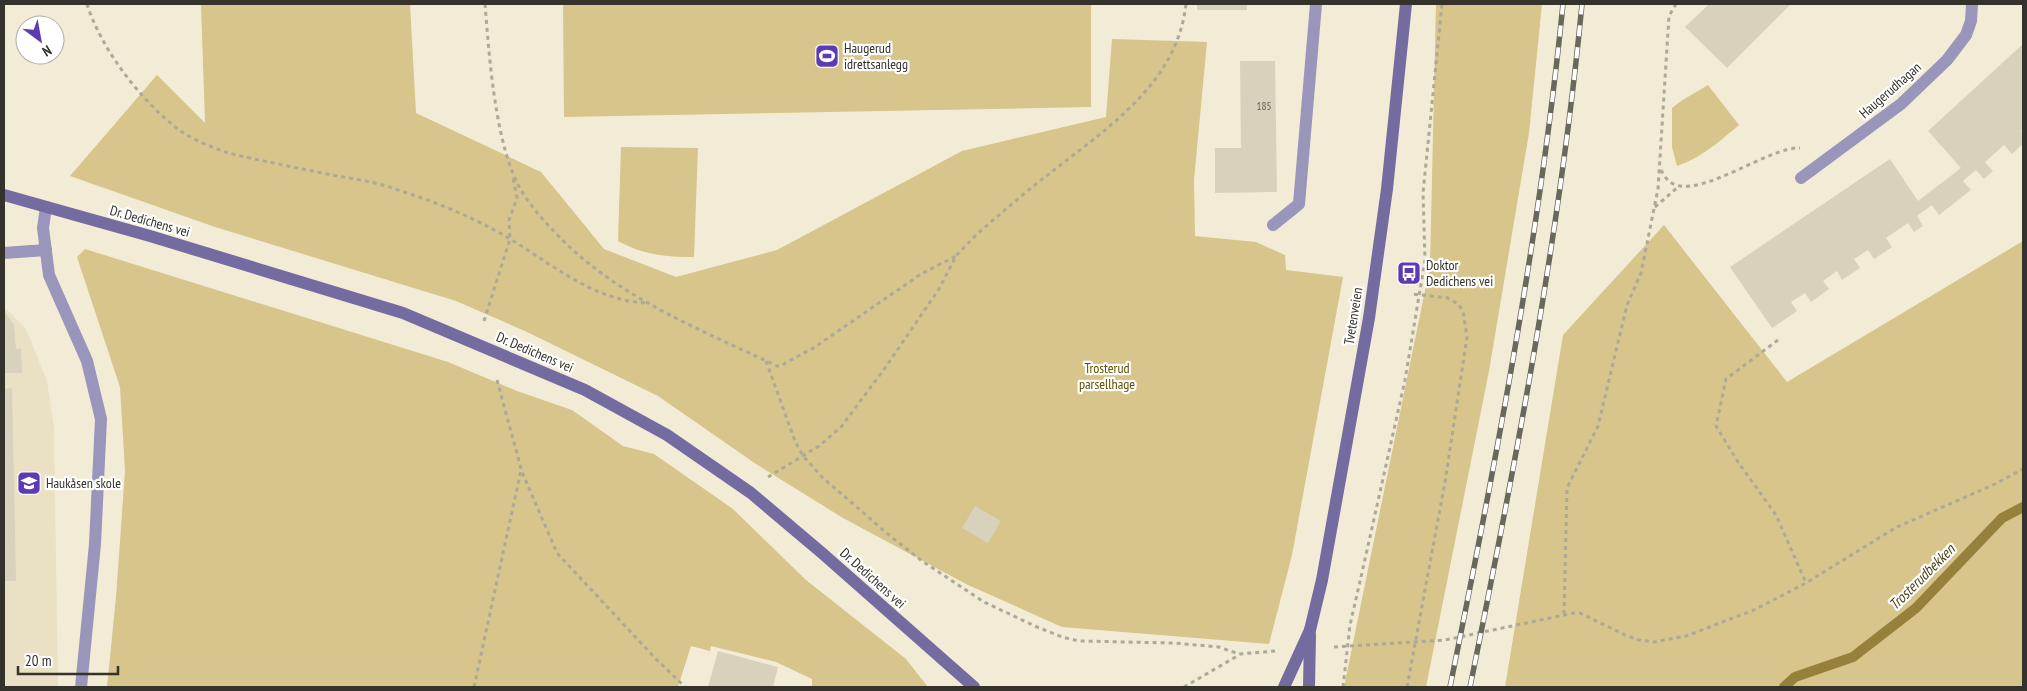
<svg xmlns="http://www.w3.org/2000/svg" width="2027" height="691" viewBox="0 0 2027 691" font-family="'PT Sans Narrow',sans-serif">
	<style>
		.built { fill: #eae1c5 }
		.green { fill: #d7c58b }
		.lines { fill: none; stroke-linecap: round; stroke-linejoin: round }
		.stream { stroke: #95813c; stroke-width: 10 }
		.building { fill: #d8d2bd }
		.path { stroke: #ada998; stroke-width: 3; stroke-dasharray: 4 4; stroke-linecap: butt }
		.lane { stroke: #9a95ba; stroke-width: 12 }
		.secondary { stroke: #746ba0; stroke-width: 12 }
		.rail-casing { stroke: #6a675b; stroke-width: 5.5 }
		.rail { stroke: #fff; stroke-width: 4; stroke-dasharray: 11; stroke-linecap: butt }
		.path-bridge { stroke: #ada998; stroke-width: 3; stroke-dasharray: 4 4; stroke-linecap: butt }
		.secondary-bridge { stroke: #746ba0; stroke-width: 12 }
		.labels { text-anchor: middle; stroke-width: 4.5; stroke-linejoin: round; paint-order: stroke }
		.number-label { font-size: 11px; fill: #5d5a4f }
		.poi-label { font-size: 14px; fill: #34322a; stroke: #fff; text-anchor: start }
		.street-label { font-size: 14px; fill: #34322a; stroke: #fff }
		.park-label { font-size: 14px; fill: #624f00; stroke: #fff }
		.water-label { font-size: 15px; font-style: italic; fill: #4d4119; stroke: #fff }
	</style>
	<rect width="100%" height="100%" fill="#f2ecd6"/>
	<polygon class="built" points="4,307 26,329 47,381 54,427 58,687 4,687"/>
	<g class="green">
		<polygon points="201,4 410,4 416,113 541,172 604,249 676,277 777,250 962,151 1106,117 1112,39 1207,42 1194,180 1195,236 1256,242 1285,255 1286,270 1343,277 1292,555 1269,644 1062,627 966,584 843,518 756,464 658,396 527,332 456,301 215,227 70,176 157,75 205,123"/>
		<polygon points="563,4 1091,4 1091,107 564,117"/>
		<polygon points="1436,4 1542,4 1529,133 1489,371 1426,687 1344,687 1430,266"/>
		<path d="M 1708,85 L 1739,125 C 1720,141 1701,158 1677,166 L 1672,147 L 1672,108 L 1681,101 Z"/>
		<path d="M 621,147 L 698,148 L 694,257 C 666,257 643,255 618,241 Z"/>
		<polygon points="1664,225 1787,382 2023,241 2023,687 1505,687 1563,335"/>
		<polygon points="85,249 448,362 517,391 572,410 623,446 654,454 733,509 806,580 906,659 928,687 812,687 812,679 776,662 711,646 710,651 691,646 678,687 107,687 116,597 125,471 120,387 77,257"/>
	</g>
	<g class="lines">
		<polyline class="stream" points="1784,687 1795,677 1853,657 1916,608 2002,518 2023,507"/>
	</g>
	<g class="building">
		<rect x="1197" y="4" width="50" height="6"/>
		<polygon points="1709,4 1791,4 1727,68 1685,27"/>
		<polygon points="2023,44 2023,128 2021,131 2023,134 2023,144 2012,154 2004,145 1985,162 1993,171 1984,179 1976,170 1963,181 1971,190 1939,215 1932,205 1917,216 1923,226 1914,232 1908,223 1886,238 1892,247 1874,259 1868,250 1854,259 1860,268 1842,280 1837,271 1823,281 1829,289 1811,302 1805,293 1791,302 1797,311 1772,328 1730,267 1890,159 1918,201 1961,168 1928,131"/>
		<polygon points="1240,61 1275,61 1277,192 1215,193 1215,148 1241,148"/>
		<polygon points="4,311 14,325 16,349 21,348 22,373 4,373"/>
		<polygon points="12,388 16,581 4,581 4,389"/>
		<polygon points="975,506 1001,521 988,543 962,528"/>
		<polygon points="718,651 778,667 773,687 708,687"/>
	</g>
	<g class="lines">
		<g class="path">
			<path d="M 87,4 C 101,49 141,101 179,130 C 193,140 212,147 228,153 C 262,161 297,168 332,175 C 354,179 377,182 398,190 C 432,201 466,214 496,231 C 545,257 590,302 649,303"/>
			<path d="M 485,4 C 489,54 494,124 512,171 C 520,193 535,211 550,227 C 611,295 697,328 777,366 L 780,366 L 815,347 L 921,274 L 956,256"/>
			<path d="M 1661,170 C 1663,174 1666,179 1670,182 C 1697,202 1769,146 1800,148"/>
			<polyline points="1655,207 1678,187"/>
			<polyline points="484,321 510,239 509,220 517,198 513,177"/>
			<polyline points="1778,340 1726,379 1716,426 1738,462 1776,515 1806,583"/>
			<polyline points="766,361 795,441 803,456 822,477 889,535 922,561 984,602 1037,627 1062,637 1079,641 1174,643 1219,647 1239,654 1275,651"/>
			<polyline points="497,380 522,472 557,553 655,658 685,687"/>
			<path d="M 768,477 L 819,446 L 841,427 L 885,368 L 939,289 L 956,256 L 976,235 C 1000,214 1024,193 1049,174 C 1107,128 1177,84 1186,4"/>
			<polyline points="1361,577 1405,380 1425,260 1423,193 1442,4"/>
			<polyline points="1564,614 1567,488 1598,426 1627,305 1641,273 1658,189 1669,16 1676,4"/>
			<polyline points="1334,647 1445,640 1574,613 1580,613 1625,635 1639,640 1654,642 1686,636 1754,610 1806,583 1895,528 1995,484 2023,469"/>
			<polyline points="474,687 521,470"/>
			<polyline points="1184,687 1239,655"/>
			<polyline points="1407,687 1445,482 1467,337 1463,311 1458,304 1448,298 1412,294"/>
		</g>
		<g class="lane">
			<polyline points="1801,178 1901,104 1947,60 1966,35 1971,21 1972,4"/>
			<polyline points="46,207 43,228 49,275 87,361 101,419 95,544 81,687"/>
			<polyline points="1273,225 1299,204 1316,4"/>
			<polyline points="4,253 46,250"/>
		</g>
		<g class="secondary">
			<polyline points="4,195 150,236 403,313 585,390 667,435 751,493 822,553 974,687"/>
			<polyline points="1310,630 1322,580 1369,318 1387,189 1406,4"/>
		</g>
		<g class="rail-casing">
			<g id="rail">
				<path d="M 1450,687 C 1496,461 1540,234 1563,4"/>
				<path d="M 1470,687 C 1516,461 1560,234 1582,4"/>
			</g>
		</g>
		<use href="#rail" class="rail"/>
		<polyline class="path-bridge" points="1343,687 1350,625 1361,577"/>
		<g class="secondary-bridge">
			<polyline points="1284,687 1310,630"/>
			<polyline points="1309,687 1310,635"/>
		</g>
	</g>
	<defs>
		<g id="stadium-square" transform="scale(1.25)"><rect x="-9" y="-9" width="18" height="18" rx="4" fill="#5e3ab2" stroke="#fff"/><path d="M0-5a6.5 5 0 1 0 0 10a6.5 5 0 1 0 0-10ZM-3.5-1.8h7v3.6h-7Z" fill="#fff"/></g>
		<g id="bus-square" transform="scale(1.25)"><rect x="-9" y="-9" width="18" height="18" rx="4" fill="#5e3ab2" stroke="#fff"/><path d="M-5-6H5V4H4V6H2V4H-2V6H-4V4H-5ZM-3.5-4V0h7V-4ZM-3.5 1.2v1.5H-2V1.2ZM2 1.2v1.5H3.5V1.2Z" fill="#fff"/></g>
		<g id="school-square" transform="scale(1.25)"><rect x="-9" y="-9" width="18" height="18" rx="4" fill="#5e3ab2" stroke="#fff"/><path d="M0-5L7-2L0 1L-7-2ZM-4 1L0 2.5L4 1V4Q0 6-4 4Z" fill="#fff"/></g>
	</defs>
	<g fill-rule="evenodd">
		<use href="#stadium-square" x="827" y="56"/>
		<use href="#bus-square" x="1409" y="273"/>
		<use href="#school-square" x="29" y="483"/>
	</g>
	<g class="labels">
		<g class="number-label">
			<text x="1264" y="110">185</text>
		</g>
		<g class="poi-label">
			<text x="844" y="53">Haugerud<tspan x="844" dy="16">idrettsanlegg</tspan></text>
			<text x="1426" y="270">Doktor<tspan x="1426" dy="16">Dedichens vei</tspan></text>
			<text x="46" y="488">Haukåsen skole</text>
		</g>
		<g class="street-label">
			<text transform="translate(1890 90) rotate(-41)" y="5">Haugerudhagan</text>
			<text transform="translate(150 221) rotate(16)" y="5">Dr. Dedichens vei</text>
			<text transform="translate(1353 316) rotate(-81)" y="5">Tvetenveien</text>
			<text transform="translate(535 352) rotate(23)" y="5">Dr. Dedichens vei</text>
			<text transform="translate(873 578) rotate(42)" y="5">Dr. Dedichens vei</text>
		</g>
		<g class="park-label">
			<text x="1107" y="373">Trosterud<tspan x="1107" dy="16">parsellhage</tspan></text>
		</g>
		<g class="water-label">
			<text transform="translate(1922 577) rotate(-45)" y="5">Trosterudbekken</text>
		</g>
	</g>
	<rect width="2027" height="691" fill="none" stroke="#34322a" stroke-width="10"/>
	<g transform="translate(40 40) rotate(148)"><circle r="24" fill="#ffffff" stroke="#aeadaa"/>
	<path d="M0-4L9 19L0 12L-9 19Z" fill="#5e3ab2"/>
	<text y="-8" font-size="14" font-weight="bold" text-anchor="middle" fill="#34322a">N</text>
	</g>
	<path d="M18 666v8h100v-8" fill="none" stroke="#34322a" stroke-width="2.5"/>
	<text x="25" y="666" font-size="15" fill="#34322a" stroke="#ffffff" stroke-width="4" paint-order="stroke">20 m</text>
</svg>
